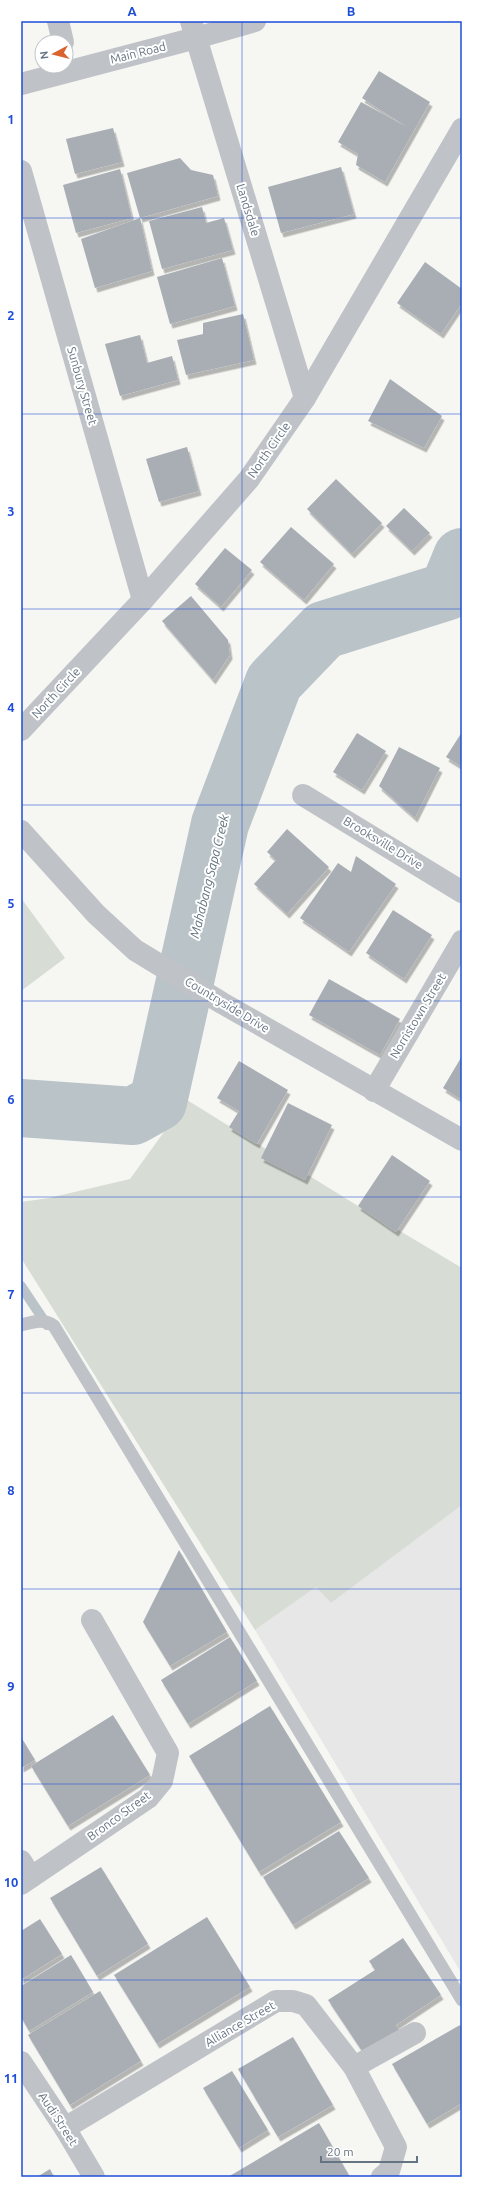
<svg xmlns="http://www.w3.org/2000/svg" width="483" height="2198" viewBox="0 0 483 2198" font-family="Ubuntu,sans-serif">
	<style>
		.built { fill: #e6e7e6 }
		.green { fill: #d7dcd4 }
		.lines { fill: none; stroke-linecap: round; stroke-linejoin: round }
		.stream { stroke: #b9c3c8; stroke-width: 10 }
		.river { stroke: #b9c3c8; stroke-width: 58 }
		.building { fill: #a8aeb4; filter: url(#shadow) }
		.service { stroke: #bfc2c6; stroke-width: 13 }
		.minor { stroke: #bfc2c6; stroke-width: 22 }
		.tertiary { stroke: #bfc2c6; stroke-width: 22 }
		.grid { fill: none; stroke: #1d4ed8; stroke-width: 1; stroke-opacity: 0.55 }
		.labels { text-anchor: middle; stroke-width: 4; stroke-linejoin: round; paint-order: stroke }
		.street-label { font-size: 12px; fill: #667482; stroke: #fff }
		.water-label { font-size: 13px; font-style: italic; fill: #62757f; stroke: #fff }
		.neatline { fill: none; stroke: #1d4ed8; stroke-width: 1.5 }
		.grid-label { font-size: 13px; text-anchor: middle; font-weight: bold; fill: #1d4ed8 }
	</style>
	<defs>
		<filter id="shadow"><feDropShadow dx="2.5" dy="4.5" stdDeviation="0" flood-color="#0004"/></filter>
	</defs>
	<rect width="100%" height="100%" fill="#f6f6f3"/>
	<polygon class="built" points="462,1505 462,1974 255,1630 316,1587 331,1603"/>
	<g class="green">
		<polygon points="21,898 65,958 21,991"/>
		<polygon points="187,1100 358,1206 462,1268 462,1505 331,1603 316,1587 255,1630 21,1258 21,1202 49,1198 130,1179"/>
	</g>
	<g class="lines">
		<polyline class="stream" points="21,1286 47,1325"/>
		<polyline class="river" points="21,1108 133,1116 158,1102 220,824 274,682 324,630 448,591 462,557"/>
	</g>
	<g class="building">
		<polygon points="379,71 430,102 385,182 356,165 358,154 338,142 361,102 407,127 362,98"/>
		<polygon points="113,128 122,162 75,174 66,139"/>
		<polygon points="180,158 191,170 213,175 218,196 140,218 127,173"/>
		<polygon points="341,167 354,214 281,233 268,187"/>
		<polygon points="120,169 132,218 76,233 63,185"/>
		<polygon points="202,207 206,223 224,218 233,250 162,269 149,221"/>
		<polygon points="140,218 152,271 95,288 81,239"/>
		<polygon points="222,258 235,306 170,324 157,277"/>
		<polygon points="425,262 462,289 462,303 441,334 397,303"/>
		<polygon points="243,314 254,360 186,375 177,340 203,334 203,323"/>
		<polygon points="140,335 147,363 172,356 178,380 120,396 105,344"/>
		<polygon points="390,379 442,416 424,448 368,421"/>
		<polygon points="187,447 199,491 159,502 146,459"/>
		<polygon points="336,479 382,523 352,554 307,509"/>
		<polygon points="404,508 430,533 412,551 386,526"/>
		<polygon points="291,527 334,564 304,600 260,562"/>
		<polygon points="225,548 252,570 221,607 195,584"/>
		<polygon points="191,596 228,640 230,655 213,680 162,621"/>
		<polygon points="462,732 462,767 446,757"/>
		<polygon points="357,733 386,751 362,790 333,772"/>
		<polygon points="399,747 440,768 415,818 379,786"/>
		<polygon points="287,829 329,867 287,914 254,884 276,860 267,852"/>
		<polygon points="356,856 396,884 349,952 300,918 338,863 351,872"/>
		<polygon points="393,910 432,935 404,979 366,953"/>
		<polygon points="329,979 400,1019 380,1055 309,1015"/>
		<polygon points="462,1056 462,1100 443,1088"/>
		<polygon points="239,1061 288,1090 257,1144 229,1127 239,1111 217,1098"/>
		<polygon points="288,1103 332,1125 305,1180 261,1158"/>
		<polygon points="392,1155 430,1181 396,1232 358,1206"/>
		<polygon points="179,1550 227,1632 170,1666 143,1622"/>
		<polygon points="230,1637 257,1681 188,1724 161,1680"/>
		<polygon points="270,1706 341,1822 259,1872 189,1756"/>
		<polygon points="113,1715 150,1775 68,1826 31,1766"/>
		<polygon points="21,1737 35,1760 21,1768"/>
		<polygon points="339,1831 369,1878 293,1925 263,1877"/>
		<polygon points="101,1867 148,1944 97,1976 50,1898"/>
		<polygon points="207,1917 250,1987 157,2044 114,1975"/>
		<polygon points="40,1919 62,1954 21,1980 21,1931"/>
		<polygon points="403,1938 441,1995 396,2025 401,2033 366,2057 328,2000 375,1970 369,1961"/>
		<polygon points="71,1955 93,1992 29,2031 21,2017 21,1986"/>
		<polygon points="100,1991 141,2061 70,2105 28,2035"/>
		<polygon points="460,2025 462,2029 462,2103 427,2124 392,2064"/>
		<polygon points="293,2037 333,2105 278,2137 238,2069"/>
		<polygon points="232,2071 268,2130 239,2148 203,2088"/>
		<polygon points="319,2123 350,2177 228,2177"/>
		<polygon points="50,2169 54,2177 37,2177"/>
	</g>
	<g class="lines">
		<path class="service" d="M 21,1325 C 33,1322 43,1318 54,1326 L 462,2000"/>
		<g class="minor">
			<polyline points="58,21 63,42"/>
			<polyline points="191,21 305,398"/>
			<polyline points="21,84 196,38 255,21"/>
			<polyline points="21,171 143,600"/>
			<polyline points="21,730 143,600 249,479 305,398 462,129"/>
			<polyline points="303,795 462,892"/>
			<polyline points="374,1091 462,941"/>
			<polyline points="21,1861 31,1877"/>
			<polyline points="21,1884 148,1798 162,1781 168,1753 92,1620"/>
			<polyline points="21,2062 65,2128 94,2177"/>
			<polyline points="354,2067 415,2033"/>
			<polyline points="65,2128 276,2001 293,2001 306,2005 354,2067 396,2147 389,2171 382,2177"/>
		</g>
		<polyline class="tertiary" points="21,831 96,914 135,950 222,1003 462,1140"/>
	</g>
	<path class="grid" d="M 242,21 L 242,2177M 21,218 L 462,218M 21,414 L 462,414M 21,609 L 462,609M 21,805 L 462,805M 21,1001 L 462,1001M 21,1197 L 462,1197M 21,1393 L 462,1393M 21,1589 L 462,1589M 21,1784 L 462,1784M 21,1980 L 462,1980"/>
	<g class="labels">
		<g class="street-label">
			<text transform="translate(138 53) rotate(-14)" y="4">Main Road</text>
			<text transform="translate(248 210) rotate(73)" y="4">Landsdale</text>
			<text transform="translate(82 386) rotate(74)" y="4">Sunbury Street</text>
			<text transform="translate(269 450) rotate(-55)" y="4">North Circle</text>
			<text transform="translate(56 693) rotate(-47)" y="4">North Circle</text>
			<text transform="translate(383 843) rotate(31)" y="4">Brooksville Drive</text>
			<text transform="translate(227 1005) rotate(31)" y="4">Countryside Drive</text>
			<text transform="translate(418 1016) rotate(-59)" y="4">Norristown Street</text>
			<text transform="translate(119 1816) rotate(-36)" y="4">Bronco Street</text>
			<text transform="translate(240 2024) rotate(-30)" y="4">Alliance Street</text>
			<text transform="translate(58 2119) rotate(57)" y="4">Audi Street</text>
		</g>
		<g class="water-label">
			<text transform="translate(209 876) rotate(-76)" y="5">Mahabang Sapa Creek</text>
		</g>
	</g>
	<rect width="483" height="2198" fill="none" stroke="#ffffff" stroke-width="44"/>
	<g transform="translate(54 54) rotate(263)"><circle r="19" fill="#ffffff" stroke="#c2c7cd"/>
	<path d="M0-3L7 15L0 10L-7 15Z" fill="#d9642f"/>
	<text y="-6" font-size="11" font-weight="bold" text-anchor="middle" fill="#667482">N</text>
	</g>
	<path d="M321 2156v6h96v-6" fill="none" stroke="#667482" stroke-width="2"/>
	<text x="327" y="2156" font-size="12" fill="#667482" stroke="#ffffff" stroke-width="3" paint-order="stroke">20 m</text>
	<rect x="22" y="22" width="439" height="2154" class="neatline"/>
	<g class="grid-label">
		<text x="132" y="16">A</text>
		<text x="351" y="16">B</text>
		<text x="11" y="124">1</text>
		<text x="11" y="320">2</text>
		<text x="11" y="516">3</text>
		<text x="11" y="712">4</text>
		<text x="11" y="908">5</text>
		<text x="11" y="1104">6</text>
		<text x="11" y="1299">7</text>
		<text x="11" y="1495">8</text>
		<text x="11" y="1691">9</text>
		<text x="11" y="1887">10</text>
		<text x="11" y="2083">11</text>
	</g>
</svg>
